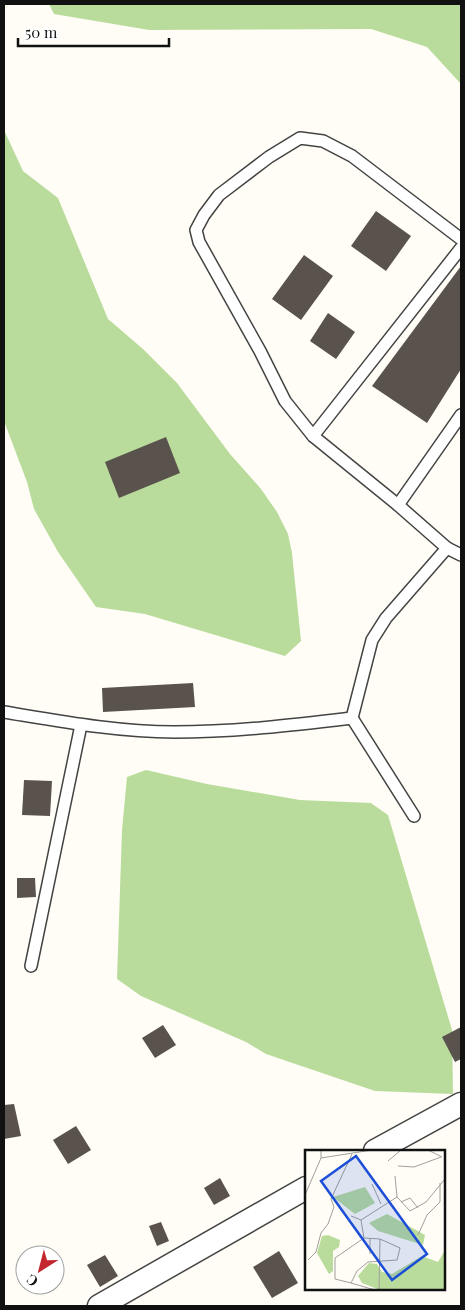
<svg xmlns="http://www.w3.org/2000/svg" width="465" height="1310" viewBox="0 0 465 1310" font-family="'Playfair Display',serif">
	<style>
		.forest { fill: #b9dc9c }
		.building { fill: #5a524d }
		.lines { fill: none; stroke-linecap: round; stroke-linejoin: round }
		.lane-casing { stroke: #444; stroke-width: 14 }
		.street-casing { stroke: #444; stroke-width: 25 }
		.lane { stroke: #fff; stroke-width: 11 }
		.street { stroke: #fff; stroke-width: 22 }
		.inset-road { fill: none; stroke: #a09f9a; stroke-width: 1 }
		.view { fill: #1d4ed8; fill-opacity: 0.15; stroke: #1d4ed8; stroke-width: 2.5 }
		.inset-edge { fill: none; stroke: #111; stroke-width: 2.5 }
	</style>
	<rect width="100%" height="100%" fill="#fffdf5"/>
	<g class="forest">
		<polygon points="49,4 461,4 461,84 427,47 371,29 149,30 54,14"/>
		<polygon points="4,130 23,171 58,198 108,319 143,349 177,383 230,454 261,489 277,512 288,534 292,553 301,641 285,656 145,614 96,607 58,552 34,509 27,482 4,421"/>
		<polygon points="146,770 207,784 300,800 371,803 388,815 452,1030 453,1094 375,1091 266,1054 246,1042 141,996 117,979 122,830 127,777"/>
	</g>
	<g class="building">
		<polygon points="376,211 411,236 386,271 351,246"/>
		<polygon points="304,255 333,276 301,320 272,299"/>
		<polygon points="461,266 461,369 427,423 372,386"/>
		<polygon points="328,313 355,332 336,359 310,341"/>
		<polygon points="166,437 180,473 119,498 105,462"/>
		<polygon points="193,683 195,707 103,712 102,688"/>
		<polygon points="24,780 52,781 50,816 22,815"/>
		<polygon points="17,878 35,878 36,897 17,898"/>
		<polygon points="163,1025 176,1045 155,1058 142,1038"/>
		<polygon points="461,1027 461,1059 455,1062 442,1037"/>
		<polygon points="14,1104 21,1136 4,1139 4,1105"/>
		<polygon points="76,1126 91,1150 68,1164 53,1140"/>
		<polygon points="220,1178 230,1196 214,1205 204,1188"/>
		<polygon points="161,1222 169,1241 157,1246 149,1226"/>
		<polygon points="279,1251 298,1283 272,1298 253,1267"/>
		<polygon points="105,1255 118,1276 100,1287 87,1265"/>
	</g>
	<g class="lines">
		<g class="lane-casing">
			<g id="lane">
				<polyline points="313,436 461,248"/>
				<polyline points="398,505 461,415"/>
				<polyline points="447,548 461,555"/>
				<path d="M 4,712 C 59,721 118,732 174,732 C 234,732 293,725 352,718 L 414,816"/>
				<polyline points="352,718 372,640 386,618 447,548 398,505 313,436 285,401 260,351 199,242 196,230 204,215 219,195 269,157 300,138 323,141 352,156 461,239"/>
				<polyline points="31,966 81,725"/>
			</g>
		</g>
		<g class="street-casing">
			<g id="street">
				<polyline points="375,1151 461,1104"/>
				<polyline points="99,1306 306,1188"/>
			</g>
		</g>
		<use href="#lane" class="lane"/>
		<use href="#street" class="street"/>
	</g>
	<g transform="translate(305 1150)">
		<rect width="140" height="140" fill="#fffdf5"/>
		<path d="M 60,37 L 70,53 L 50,64 L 28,47 ZM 82,64 L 120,85 L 118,95 L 73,81 L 64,73 ZM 23,85 L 35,90 L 34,97 L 28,101 L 28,121 L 24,124 L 12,103 L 17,86 ZM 140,100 L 140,140 L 75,140 L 57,133 L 53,126 L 64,113 L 72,114 L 77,122 L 87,124 L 117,106 L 133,112 Z" fill="#b9dc9c"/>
		<path class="inset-road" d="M 16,0 L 16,8 L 67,0M 123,0 L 137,7M 83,11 L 96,0M 93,16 L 109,17 L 136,7M 90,26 L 92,47 L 105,61 L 121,52 L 140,29M 67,34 L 76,54M 0,45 L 16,8M 96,52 L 105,48 L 113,58M 46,66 L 56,70 L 92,47M 56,70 L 59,88 L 75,89 L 95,98 L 92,110 L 63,112 L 52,121 L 46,133 L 30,129 L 30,108 L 59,88M 113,85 L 122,65 L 135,52 L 135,33M 65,88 L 65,104M 3,110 L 11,102 L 16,83 L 23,74 L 29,57 L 26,49 L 47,4M 46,133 L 70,140M 74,140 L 75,89"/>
		<path class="view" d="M 51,6 L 122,104 L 87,130 L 16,31 Z"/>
		<rect width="140" height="140" class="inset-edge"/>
	</g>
	<rect width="465" height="1310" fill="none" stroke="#111111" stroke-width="10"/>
	<g transform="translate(40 1270) rotate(216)"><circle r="24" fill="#ffffff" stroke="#a0a0a0"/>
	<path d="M0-4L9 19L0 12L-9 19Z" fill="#c4262e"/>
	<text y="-8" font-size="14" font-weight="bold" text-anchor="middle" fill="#111111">С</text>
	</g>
	<path d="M18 38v8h151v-8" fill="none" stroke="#111111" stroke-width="2.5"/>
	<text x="25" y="38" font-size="15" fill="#111111" stroke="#ffffff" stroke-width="4" paint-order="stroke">50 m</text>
</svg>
